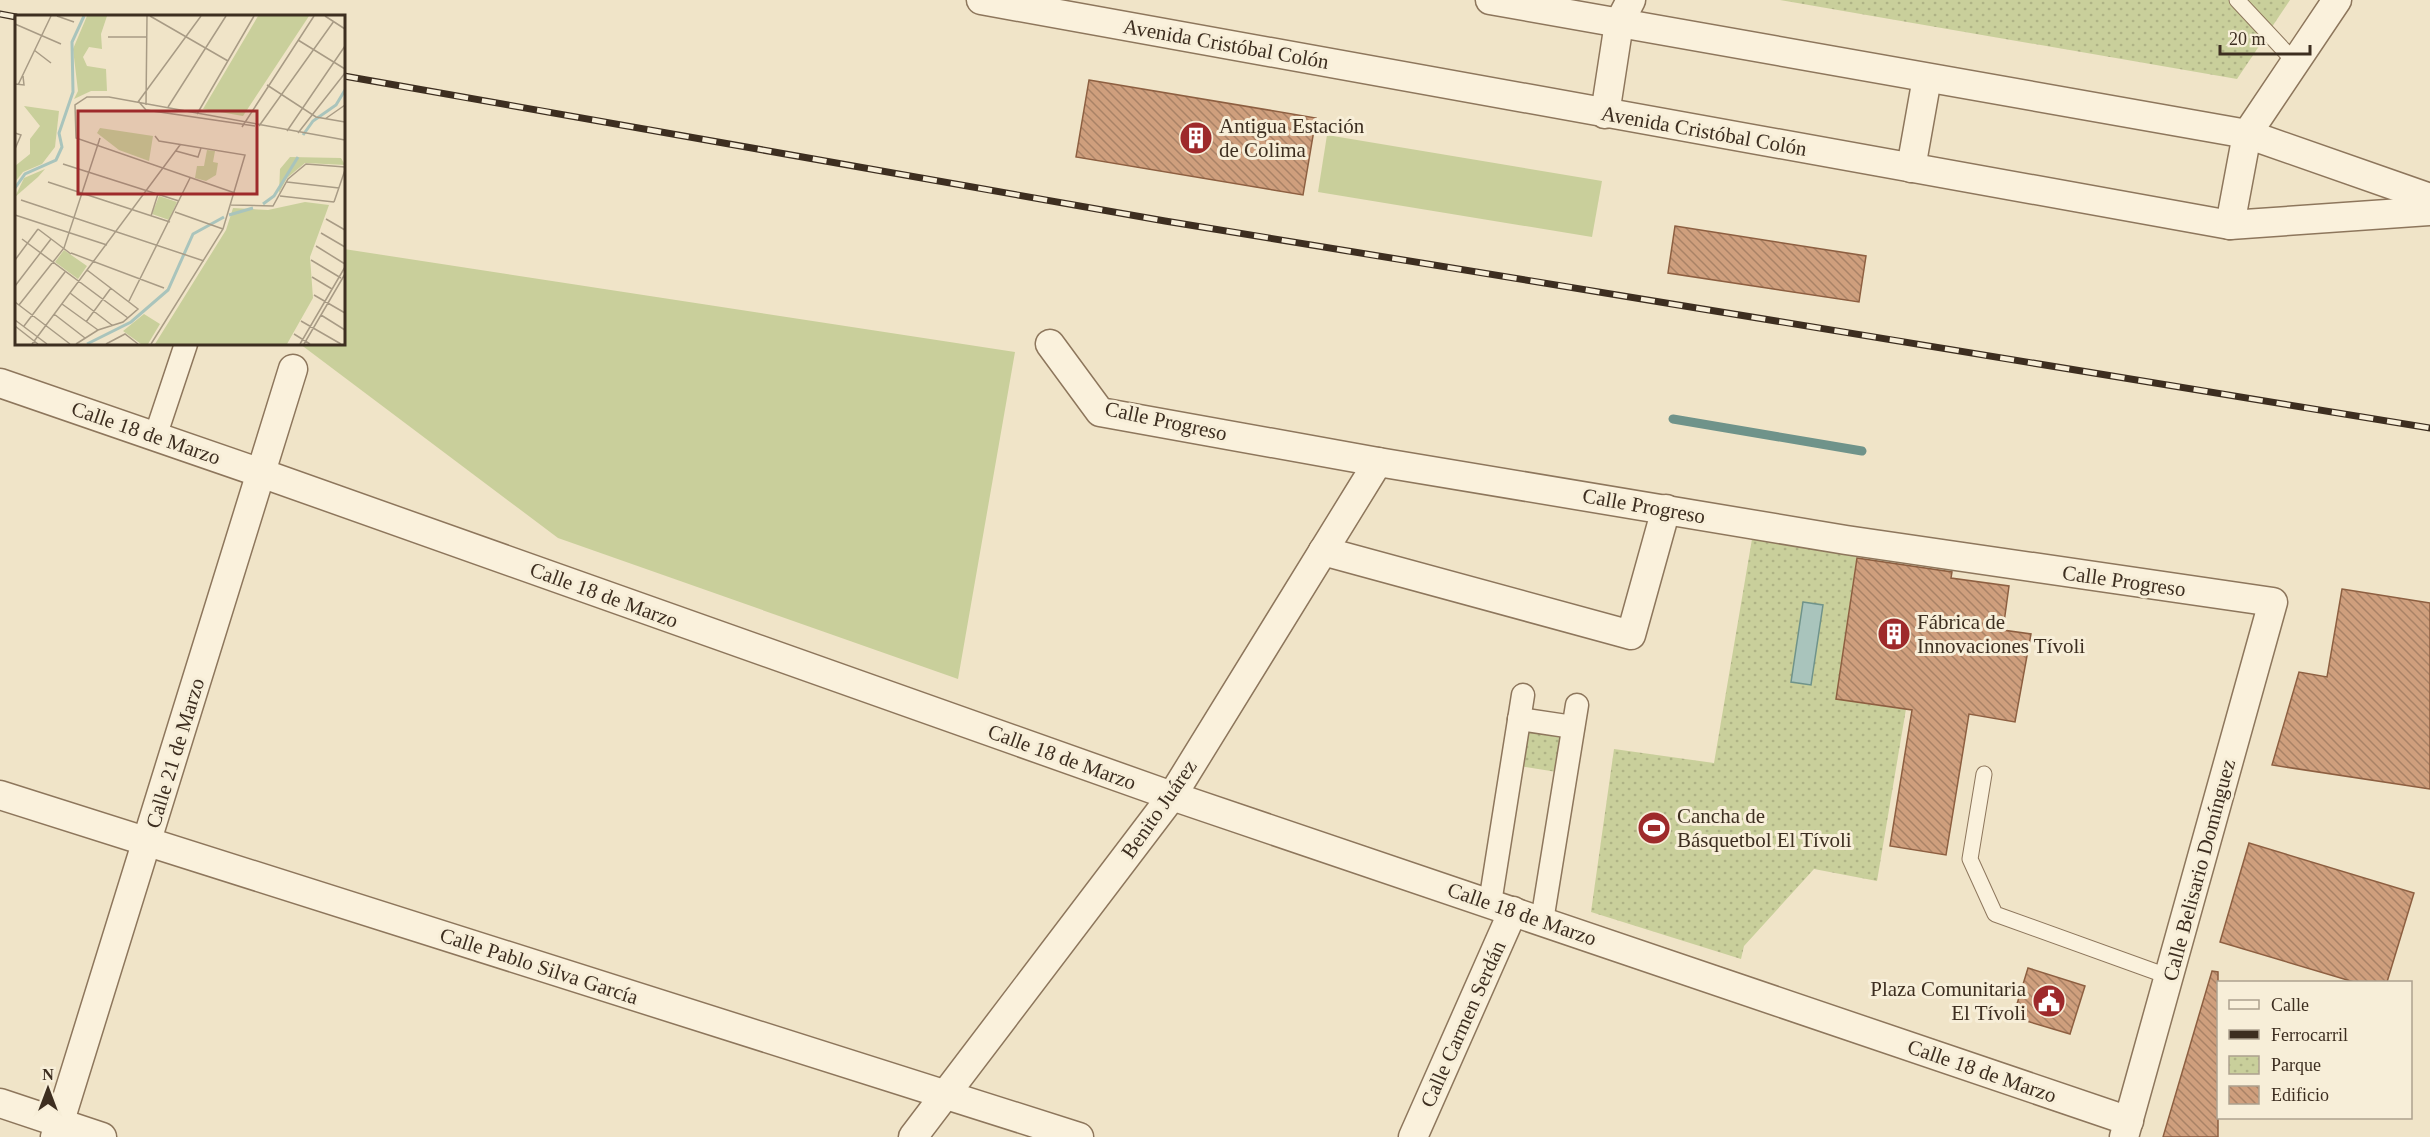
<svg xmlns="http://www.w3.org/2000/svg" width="2430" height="1137" viewBox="0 0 2430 1137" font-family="'Times New Roman',serif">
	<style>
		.green { fill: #c9cf9b }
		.park { fill: url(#park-dots) }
		.water { fill: #a9c4bc; stroke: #6f938a; stroke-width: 1.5 }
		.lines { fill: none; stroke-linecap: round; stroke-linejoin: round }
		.stream { stroke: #6f938a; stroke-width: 9 }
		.building { fill: url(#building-back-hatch); stroke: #8d5f41; stroke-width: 1.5 }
		.service-casing { stroke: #8d765c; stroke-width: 17 }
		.pedestrian-casing { stroke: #8d765c; stroke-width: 25 }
		.minor-casing { stroke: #8d765c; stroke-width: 31 }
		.service { stroke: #faf1dc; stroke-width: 15 }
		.pedestrian { stroke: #faf1dc; stroke-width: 22 }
		.minor { stroke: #faf1dc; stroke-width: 28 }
		.rail-casing { stroke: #3d2e20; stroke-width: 7 }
		.rail { stroke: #f7eed8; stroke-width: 4.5; stroke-dasharray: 14; stroke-linecap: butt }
		.labels { text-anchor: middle; stroke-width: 6; stroke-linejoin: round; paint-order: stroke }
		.street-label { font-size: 21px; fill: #3d2e20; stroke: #f7eed8 }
		.poi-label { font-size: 21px; fill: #3d2e20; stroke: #f7eed8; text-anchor: start }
		.inset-river { fill: none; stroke: #a9c4bc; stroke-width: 3 }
		.inset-road { fill: none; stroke: #a89b85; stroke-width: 1.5 }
		.view { fill: #9e2a2b; fill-opacity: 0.15; stroke: #9e2a2b; stroke-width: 3 }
		.inset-edge { fill: none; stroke: #3d2e20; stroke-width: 3 }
	</style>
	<defs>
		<pattern id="park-dots" width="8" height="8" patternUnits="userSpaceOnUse" patternTransform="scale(1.5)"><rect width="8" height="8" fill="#c9cf9b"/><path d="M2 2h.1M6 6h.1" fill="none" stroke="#aeb285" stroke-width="1.8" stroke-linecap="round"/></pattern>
		<pattern id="building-back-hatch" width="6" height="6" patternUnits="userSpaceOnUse" patternTransform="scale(1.5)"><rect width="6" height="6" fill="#cf9f7d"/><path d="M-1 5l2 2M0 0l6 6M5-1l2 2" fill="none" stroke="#a98266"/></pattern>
	</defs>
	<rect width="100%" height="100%" fill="#f0e4c8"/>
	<g class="green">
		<polygon points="1327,135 1602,181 1592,237 1318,192"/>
		<polygon points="344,249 1015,352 958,679 558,538 300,344 344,344"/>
	</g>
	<g class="park">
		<polygon points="1780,0 2290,0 2237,79"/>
		<polygon points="1752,539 1857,555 1836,699 1906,709 1877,881 1814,869 1744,946 1741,959 1591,912 1614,749 1714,763"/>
		<polygon points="1525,727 1563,734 1557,772 1519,766"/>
	</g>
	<polygon class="water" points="1803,602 1823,605 1811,685 1791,682"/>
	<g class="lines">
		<polyline class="stream" points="1673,419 1862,451"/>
	</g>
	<g class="building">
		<polygon points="1089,80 1316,118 1303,195 1076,157"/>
		<polygon points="1675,226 1866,256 1859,302 1668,273"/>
		<polygon points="1857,558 1952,572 1951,578 2009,586 2003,630 2031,634 2015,722 1969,714 1946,855 1890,846 1912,710 1836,699"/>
		<polygon points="2342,589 2430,603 2430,789 2272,765 2299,672 2327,677"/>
		<polygon points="2249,843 2414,893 2387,982 2354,982 2220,942"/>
		<polygon points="2028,968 2085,986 2070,1034 2013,1017"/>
		<polygon points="2212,971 2218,972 2218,1137 2163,1137"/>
	</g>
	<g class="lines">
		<g class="service-casing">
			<g id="service">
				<polyline points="2237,0 2295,62"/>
				<polyline points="1984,774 1970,859 1995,914 2170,977"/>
			</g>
		</g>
		<g class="pedestrian-casing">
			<g id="pedestrian">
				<polyline points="155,437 186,344"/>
				<polyline points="1519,719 1573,727"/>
				<polyline points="1490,903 1523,695"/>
				<polyline points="1542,921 1577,705"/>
			</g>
		</g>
		<g class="minor-casing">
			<g id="minor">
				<polyline points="981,0 2230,225 2430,211"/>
				<polyline points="1490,0 2247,134 2430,198"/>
				<polyline points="1605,114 1619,23 1631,0"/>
				<polyline points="1911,168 1927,78"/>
				<polyline points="2230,225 2247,134 2337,0"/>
				<polyline points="1050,344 1100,412 1378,462 1846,540 2273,602 2124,1137"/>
				<polyline points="0,383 261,473 1172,796 2129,1121"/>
				<polyline points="1323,551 1631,635 1666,509"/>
				<polyline points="0,795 1079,1137"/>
				<polyline points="0,1103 102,1137"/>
				<polyline points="55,1137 293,369"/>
				<polyline points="913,1137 1172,796 1378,462"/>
				<polyline points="1413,1137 1513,911"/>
			</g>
		</g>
		<use href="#service" class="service"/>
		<use href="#pedestrian" class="pedestrian"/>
		<use href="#minor" class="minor"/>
		<g class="rail-casing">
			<g id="rail">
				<polyline points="0,14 16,17"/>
				<polyline points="344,76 1165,221 2430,428"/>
			</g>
		</g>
		<use href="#rail" class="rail"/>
	</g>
	<defs>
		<g id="building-disc" transform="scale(1.725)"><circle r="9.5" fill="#9e2a2b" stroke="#f7eed8"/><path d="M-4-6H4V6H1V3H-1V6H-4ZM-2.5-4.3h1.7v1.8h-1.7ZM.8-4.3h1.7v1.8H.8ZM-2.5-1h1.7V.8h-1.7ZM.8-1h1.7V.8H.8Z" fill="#fff"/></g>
		<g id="stadium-disc" transform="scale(1.725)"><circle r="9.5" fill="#9e2a2b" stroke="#f7eed8"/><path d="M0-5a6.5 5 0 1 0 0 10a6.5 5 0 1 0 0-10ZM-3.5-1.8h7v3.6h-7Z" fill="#fff"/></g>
		<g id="civic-disc" transform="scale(1.725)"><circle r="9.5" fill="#9e2a2b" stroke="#f7eed8"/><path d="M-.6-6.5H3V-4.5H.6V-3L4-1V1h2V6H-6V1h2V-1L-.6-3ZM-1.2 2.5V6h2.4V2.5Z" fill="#fff"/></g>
	</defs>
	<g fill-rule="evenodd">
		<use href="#building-disc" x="1196" y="138"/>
		<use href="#building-disc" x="1894" y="634"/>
		<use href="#stadium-disc" x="1654" y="828"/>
		<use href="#civic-disc" x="2049" y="1001"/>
	</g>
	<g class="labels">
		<g class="street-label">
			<text transform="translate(1226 44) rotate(10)" y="7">Avenida Cristóbal Colón</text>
			<text transform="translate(1704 131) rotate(10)" y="7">Avenida Cristóbal Colón</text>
			<text transform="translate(1166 421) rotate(12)" y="7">Calle Progreso</text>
			<text transform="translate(146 433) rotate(19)" y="7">Calle 18 de Marzo</text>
			<text transform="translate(1644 506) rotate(10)" y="7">Calle Progreso</text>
			<text transform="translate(2124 581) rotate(8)" y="7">Calle Progreso</text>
			<text transform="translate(604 595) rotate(20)" y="7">Calle 18 de Marzo</text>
			<text transform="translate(175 753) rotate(-73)" y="7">Calle 21 de Marzo</text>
			<text transform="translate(1062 757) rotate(20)" y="7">Calle 18 de Marzo</text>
			<text transform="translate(1159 809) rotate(-55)" y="7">Benito Juárez</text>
			<text transform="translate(2199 870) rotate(-75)" y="7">Calle Belisario Domínguez</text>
			<text transform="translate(1522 914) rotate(19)" y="7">Calle 18 de Marzo</text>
			<text transform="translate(539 966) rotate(18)" y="7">Calle Pablo Silva García</text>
			<text transform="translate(1463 1024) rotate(-66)" y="7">Calle Carmen Serdán</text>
			<text transform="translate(1982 1071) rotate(19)" y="7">Calle 18 de Marzo</text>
		</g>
		<g class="poi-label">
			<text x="1219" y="133">Antigua Estación<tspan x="1219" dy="24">de Colima</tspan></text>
			<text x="1917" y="629">Fábrica de<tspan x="1917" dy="24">Innovaciones Tívoli</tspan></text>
			<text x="1677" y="823">Cancha de<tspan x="1677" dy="24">Básquetbol El Tívoli</tspan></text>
			<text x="2026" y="996" text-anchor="end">Plaza Comunitaria<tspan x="2026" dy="24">El Tívoli</tspan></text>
		</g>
	</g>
	<g transform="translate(15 15)">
		<rect width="330" height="330" fill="#f0e4c8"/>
		<path d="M 85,113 L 138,121 L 134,146 L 104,135 L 82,118 ZM 275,142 L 326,143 L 330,150 L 290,148 L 272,163 L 264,178 L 265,154 ZM 290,187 L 314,190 L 295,242 L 298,283 L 272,329 L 140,329 L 211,215 L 218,193 L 253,195 ZM 49,235 L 72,251 L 63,264 L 40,247 ZM 129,299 L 145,309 L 133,329 L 126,329 L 108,316 Z" fill="#c9cf9b"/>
		<path d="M 72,1 L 92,1 L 86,19 L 87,34 L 74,32 L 68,42 L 72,51 L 91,54 L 92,76 L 76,76 L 59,84 L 63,76 L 58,34 ZM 9,91 L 44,96 L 40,132 L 27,149 L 8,157 L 0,167 L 0,151 L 15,139 L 15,124 L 25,111 Z" fill="#c9cf9b"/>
		<path d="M 30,154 L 23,162 L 0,182 L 9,163 Z" fill="#c9cf9b"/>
		<path d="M 243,1 L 294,1 L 228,101 L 188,94 ZM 192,135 L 200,136 L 198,147 L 203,148 L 201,160 L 191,166 L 180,163 L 182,151 L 189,151 ZM 144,181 L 162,187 L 154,205 L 137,199 Z" fill="#c9cf9b"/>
		<path class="inset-river" d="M 288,120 L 298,106 L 321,90 L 330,75M 0,173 L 10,159 L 41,145 L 47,132 L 44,118 L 58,77 L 57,27 L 69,1M 248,189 L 259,181 L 283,142M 214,200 L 238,193M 72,329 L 116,307 L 153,275 L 178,219 L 209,202"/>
		<path class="inset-road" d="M 42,1 L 59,7M 135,1 L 213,46M 310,1 L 330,14M 0,9 L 46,29M 93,22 L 132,22M 283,25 L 330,54M 19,35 L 36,48M 0,69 L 9,70 L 8,61M 3,70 L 36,1M 252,70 L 301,102 L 330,107M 123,87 L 186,1M 124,87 L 131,95 L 240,111M 131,90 L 132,1M 153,92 L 211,1M 182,99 L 239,1M 310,104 L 330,90M 244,111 L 319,6M 227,112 L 299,1M 272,116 L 330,31M 0,118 L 6,120 L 0,134M 283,118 L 330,58M 161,136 L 183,142 L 186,133M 48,149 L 164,186M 33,167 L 155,207M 272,167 L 324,173M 220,178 L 61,123 L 60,90 L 72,82 L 94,82 L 330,125M 265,181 L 319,187M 6,185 L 189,246M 319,187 L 330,155M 216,190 L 258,191 L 273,164 L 291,149 L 330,152M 160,197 L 208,214M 0,200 L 92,230M 136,201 L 143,179M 311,204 L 330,215M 23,214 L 56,239M 306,218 L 330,232M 7,224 L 113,303M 301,231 L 330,249M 56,238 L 149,273M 0,245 L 23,214M 296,245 L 326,263M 297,262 L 317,274M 0,271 L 36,224M 55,278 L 98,311M 299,280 L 330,298M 114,286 L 175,163M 0,287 L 55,329M 47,289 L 83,315M 4,290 L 49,233 L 85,123M 39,299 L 70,323M 306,300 L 330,315M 0,305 L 32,329M 286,306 L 326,329M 71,307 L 96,273M 0,311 L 23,329M 9,311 L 50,257M 279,319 L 295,329M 17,329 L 165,130M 61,329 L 83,315 L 108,307 L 123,294 L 72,255M 91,329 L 110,319 L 123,329M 136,329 L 208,214 L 230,140 L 144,126 L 140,121M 285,329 L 330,252M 289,329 L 330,259"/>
		<path class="view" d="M 63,96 L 242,96 L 242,179 L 63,179 Z"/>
		<rect width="330" height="330" class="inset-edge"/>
	</g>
	<rect x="2217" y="981" width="195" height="138" fill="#f7eed8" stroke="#ada18e" stroke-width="1.5"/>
	<rect x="2229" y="1000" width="30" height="9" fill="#faf1dc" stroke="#ada18e" stroke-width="1.5"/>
	<text x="2271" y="1011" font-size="18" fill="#3d2e20">Calle</text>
	<rect x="2229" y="1030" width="30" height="9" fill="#3d2e20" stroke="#ada18e" stroke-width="1.5"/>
	<text x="2271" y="1041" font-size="18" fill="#3d2e20">Ferrocarril</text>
	<rect x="2229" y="1056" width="30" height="18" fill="url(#park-dots)" stroke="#ada18e" stroke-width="1.5"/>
	<text x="2271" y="1071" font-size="18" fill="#3d2e20">Parque</text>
	<rect x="2229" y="1086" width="30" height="18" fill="url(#building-back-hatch)" stroke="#ada18e" stroke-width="1.5"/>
	<text x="2271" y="1101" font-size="18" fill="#3d2e20">Edificio</text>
	<g transform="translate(48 1089)" stroke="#f7eed8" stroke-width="4.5" paint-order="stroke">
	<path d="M0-4.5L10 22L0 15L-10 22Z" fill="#3d2e20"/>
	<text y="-9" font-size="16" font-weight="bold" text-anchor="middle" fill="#3d2e20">N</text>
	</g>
	<path d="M2220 45v9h90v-9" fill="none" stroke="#3d2e20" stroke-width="3"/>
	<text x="2229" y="45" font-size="18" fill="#3d2e20" stroke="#f7eed8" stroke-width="4.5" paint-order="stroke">20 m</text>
</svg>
